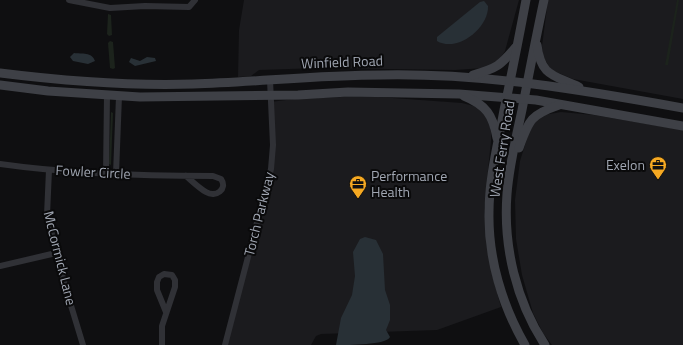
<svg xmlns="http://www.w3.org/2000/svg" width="683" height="345" viewBox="0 0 683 345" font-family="'Titillium Web',sans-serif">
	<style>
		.built { fill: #1b1b1e }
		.green { fill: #1c231c }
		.water { fill: #283036 }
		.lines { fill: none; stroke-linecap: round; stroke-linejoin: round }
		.minor { stroke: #303136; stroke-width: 6 }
		.secondary { stroke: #3e4046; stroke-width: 9 }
		.labels { text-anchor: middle; stroke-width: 4; stroke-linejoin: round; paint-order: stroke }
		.street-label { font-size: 14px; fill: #a0a6b2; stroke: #0a0a0b }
		.poi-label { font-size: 14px; fill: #a0a6b2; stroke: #0a0a0b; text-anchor: end }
	</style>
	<rect width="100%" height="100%" fill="#0f0f11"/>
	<g class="built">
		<polygon points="244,0 519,0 505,51 497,63 484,68 455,70 319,68 259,70 251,76 238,77 239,30"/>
		<polygon points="548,0 683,0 683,99 573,79 551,70 543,56 542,46"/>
		<polygon points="365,96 462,103 478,107 487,115 491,131 491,141 484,208 487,246 493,278 501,307 437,330 321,334 316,336 311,345 224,345 271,159 270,102 294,99"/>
		<polygon points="561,112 594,115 683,130 683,345 552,345 543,333 533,313 522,275 516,239 515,200 520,161 531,126 538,116"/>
	</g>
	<g class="green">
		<polygon points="677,0 679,0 668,65 665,65"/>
		<polygon points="108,14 111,15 112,35 109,36 107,34"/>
		<polygon points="110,41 113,42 115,68 113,69 110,68 108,43"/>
		<polygon points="111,112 113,113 111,165 109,164"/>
	</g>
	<g class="water">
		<path d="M 484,1 L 488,6 C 489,28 457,53 437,41 L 437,37 L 480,2 Z"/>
		<path d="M 74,53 C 82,54 92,52 95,61 L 88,64 L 73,61 L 70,57 Z"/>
		<polygon points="147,57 155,58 156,61 135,66 129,62 131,58 140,61"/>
		<path d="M 365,237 L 376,240 L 383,254 L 385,290 L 390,305 L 390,320 L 386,330 L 390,337 C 386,345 349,345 336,345 L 341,318 L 352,295 L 355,276 L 353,252 L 360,239 Z"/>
	</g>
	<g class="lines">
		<g class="minor">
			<polyline points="69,0 110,8 145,6 189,7 195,0"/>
			<path d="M 0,164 C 70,174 141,176 213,176 L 221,179 C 228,189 216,198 206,192 C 199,188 192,181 186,176"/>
			<polyline points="49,170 47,215 66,289 83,345"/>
			<polyline points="106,174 107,95"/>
			<polyline points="116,174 119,96"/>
			<polyline points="0,266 56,253"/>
			<polyline points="162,345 162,326 175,287 175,280 172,275 164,274 159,277 157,282 157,290 166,312"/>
			<polyline points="225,345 271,169 273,145 270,80"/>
		</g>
		<g class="secondary">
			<path d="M 544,0 C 536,37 529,74 522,110 C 516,138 509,166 507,194 C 503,246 516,301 545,345"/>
			<path d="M 537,45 C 541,77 554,75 579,87"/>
			<path d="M 0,73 C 64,81 128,86 193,84 C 256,82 319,75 382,75 C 484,73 583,90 683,108"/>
			<path d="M 473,75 C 497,68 500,66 516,47"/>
			<polyline points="0,85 48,91 140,97 298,95 348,92 459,94 536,100 683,126"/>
			<path d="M 464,96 C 486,105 493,115 497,138"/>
			<path d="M 519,148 C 529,120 530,115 559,105"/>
			<path d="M 525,345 C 502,305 488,258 489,212 C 489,178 498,144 504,110 C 512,73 519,37 526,0"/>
		</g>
	</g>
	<defs>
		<g id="office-pin" transform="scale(0.9)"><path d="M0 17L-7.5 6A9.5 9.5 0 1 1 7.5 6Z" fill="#f6a922" stroke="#0a0a0b"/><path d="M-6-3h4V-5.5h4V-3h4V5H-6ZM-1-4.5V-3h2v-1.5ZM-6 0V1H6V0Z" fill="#111"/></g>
	</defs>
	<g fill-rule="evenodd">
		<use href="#office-pin" x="658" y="165"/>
		<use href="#office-pin" x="358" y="184"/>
	</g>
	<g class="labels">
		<g class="street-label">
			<text transform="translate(342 62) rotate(-2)" y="5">Winfield Road</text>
			<text transform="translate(502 149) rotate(-81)" y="5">West Ferry Road</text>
			<text transform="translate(93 172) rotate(3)" y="5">Fowler Circle</text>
			<text transform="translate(259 214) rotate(-76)" y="5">Torch Parkway</text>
			<text transform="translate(60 258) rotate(76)" y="5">McCormick Lane</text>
		</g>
		<g class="poi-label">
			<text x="645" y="170">Exelon</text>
			<text x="371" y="181" text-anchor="start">Performance<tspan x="371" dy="16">Health</tspan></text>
		</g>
	</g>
</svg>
